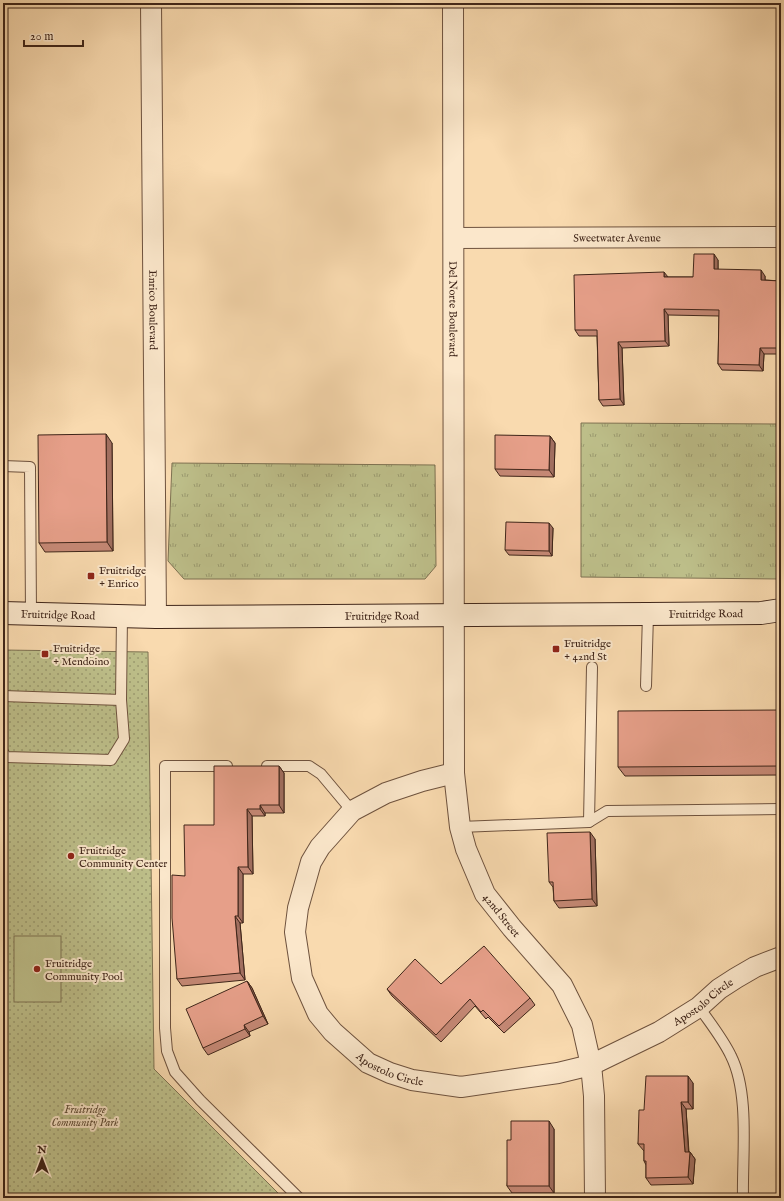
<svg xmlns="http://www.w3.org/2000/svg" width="784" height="1201" viewBox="0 0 784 1201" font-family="'IM FELL English',serif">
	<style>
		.grass { fill: url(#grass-tufts); stroke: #7e7252 }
		.park { fill: url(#park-dots); stroke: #7e7252 }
		.pitch { fill: #bec08b; stroke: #7e7252 }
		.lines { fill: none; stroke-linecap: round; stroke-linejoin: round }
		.service-casing { stroke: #6e523e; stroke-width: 12 }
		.minor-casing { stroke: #6e523e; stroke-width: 22 }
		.secondary-casing { stroke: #3f2519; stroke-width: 24 }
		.service { stroke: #fbe7cb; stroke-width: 10 }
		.minor { stroke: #fbe7cb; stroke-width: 20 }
		.secondary { stroke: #fbe7cb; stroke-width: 22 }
		.wall { fill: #c68976; stroke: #3f2519 }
		.shaded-wall { fill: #a16f60; stroke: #3f2519 }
		.building { fill: #e69f89; stroke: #3f2519 }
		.poi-dot { fill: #8f2418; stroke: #fbe7cb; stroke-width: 1.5 }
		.labels { text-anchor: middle; stroke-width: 4; stroke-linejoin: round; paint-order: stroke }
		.street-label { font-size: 11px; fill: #3f2519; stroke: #fbe7cb }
		.poi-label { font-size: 11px; fill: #3f2519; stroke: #fbe7cb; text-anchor: start }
		.park-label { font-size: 11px; font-style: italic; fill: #5f4c36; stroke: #fbe7cb }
	</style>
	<defs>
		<pattern id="grass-tufts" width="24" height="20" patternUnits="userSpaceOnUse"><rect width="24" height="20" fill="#bec08b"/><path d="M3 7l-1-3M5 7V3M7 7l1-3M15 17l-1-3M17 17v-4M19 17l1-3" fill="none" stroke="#9c9c71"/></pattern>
		<pattern id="park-dots" width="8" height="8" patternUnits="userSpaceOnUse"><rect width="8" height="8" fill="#bec08b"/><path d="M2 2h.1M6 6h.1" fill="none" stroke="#9c9c71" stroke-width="1.8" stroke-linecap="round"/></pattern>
	</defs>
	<rect width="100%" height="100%" fill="#f9daaf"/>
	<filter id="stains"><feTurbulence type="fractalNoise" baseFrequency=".005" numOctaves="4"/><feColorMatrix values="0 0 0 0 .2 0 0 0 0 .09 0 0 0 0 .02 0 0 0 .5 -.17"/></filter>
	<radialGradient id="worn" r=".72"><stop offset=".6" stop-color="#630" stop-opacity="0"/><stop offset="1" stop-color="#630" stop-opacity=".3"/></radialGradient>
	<g class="grass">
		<polygon points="581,423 781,424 781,579 581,577"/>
		<polygon points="172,463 435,465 436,566 425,579 184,579 168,561"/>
	</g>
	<polygon class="park" points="3,650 148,652 154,1069 283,1198 3,1198"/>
	<rect class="pitch" x="14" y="936" width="47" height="66"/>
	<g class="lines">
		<g class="service-casing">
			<g id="service">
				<polyline points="3,466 30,467 31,614"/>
				<polyline points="646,686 648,614"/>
				<polyline points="3,696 121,700 122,616"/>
				<polyline points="3,752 6,757 111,760 124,739 121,700"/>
				<polyline points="227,766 165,766 165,1028 167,1051 175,1072 200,1100 299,1198"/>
				<polyline points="267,766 309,766 321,774 352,811"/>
				<polyline points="589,822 607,811 781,809"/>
				<polyline points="460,827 589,822 592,667"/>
				<path d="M 699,1007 C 710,1023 723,1039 731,1056 C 750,1094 742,1156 743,1198"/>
			</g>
		</g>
		<g class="minor-casing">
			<g id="minor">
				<path id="s1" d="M 151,3 L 156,617"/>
				<path id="s2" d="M 453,3 L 454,773 L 460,827 L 466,849 L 485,894 L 512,928 L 562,985 L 582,1025 L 591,1065 L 594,1096 L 595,1198"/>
				<path id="s3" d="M 454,238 L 781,237"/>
				<path id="s4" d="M 454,773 L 422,781 L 386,793 L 352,811 L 320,847 L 311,862 L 298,908 L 295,932 L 302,978 L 318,1014 L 333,1032 L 368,1063 L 390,1073 L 412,1080 L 461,1087 L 558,1073 L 591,1065 L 659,1032 L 699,1007 L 719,989 L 736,978 L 755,967 L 781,957"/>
			</g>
		</g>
		<g class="secondary-casing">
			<g id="secondary">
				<path id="s5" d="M 3,613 L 156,617 L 648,614 L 761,613 L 781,610"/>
			</g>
		</g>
		<use href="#service" class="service"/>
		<use href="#minor" class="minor"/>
		<use href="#secondary" class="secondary"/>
	</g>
	<g class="wall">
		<polygon points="718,260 718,270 765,276 765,280 781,281 781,354 764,354 763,371 722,370 718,364 719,316 668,315 669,346 622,348 624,405 603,406 599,400 597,336 579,336 575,330 667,277 693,277"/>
		<polygon points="550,436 555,443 554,477 500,476 495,469"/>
		<polygon points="112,443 113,551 45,552 39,543"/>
		<polygon points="553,528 552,556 509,555 505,550"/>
		<polygon points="781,710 781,775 625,776 618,767"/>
		<polygon points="279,766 284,773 284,813 265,813 265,816 252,816 253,874 243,874 243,923 240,923 245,980 182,986 177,979 185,876 214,825"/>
		<polygon points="595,839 597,906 559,908 554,901 553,887 549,882"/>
		<polygon points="247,981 252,988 268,1024 249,1032 250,1036 208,1055 203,1048"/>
		<polygon points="441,984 530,998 535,1005 504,1033 488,1017 486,1019 475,1006 441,1042 392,996 387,989"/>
		<polygon points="693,1083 693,1109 686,1109 689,1152 690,1152 695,1159 693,1184 651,1185 646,1178 646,1165 644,1161 644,1151 638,1144 644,1110"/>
		<polygon points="554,1129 554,1193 512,1193 507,1186 511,1140"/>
	</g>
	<g class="shaded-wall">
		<polygon points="714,254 718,260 718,275 714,269"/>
		<polygon points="761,270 765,276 765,286 761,280"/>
		<polygon points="664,272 668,277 664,277"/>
		<polygon points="664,309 668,315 669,346 665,341"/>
		<polygon points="618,342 622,348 624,405 620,399"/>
		<polygon points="760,348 764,354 763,371 759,365"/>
		<polygon points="106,434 112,443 113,551 107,542"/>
		<polygon points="550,436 555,443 554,477 549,470"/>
		<polygon points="549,523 553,528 552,556 549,551"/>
		<polygon points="279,766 284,773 284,813 279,805"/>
		<polygon points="260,805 265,813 265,816 260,809"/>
		<polygon points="247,809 252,816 253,874 248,867"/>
		<polygon points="590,832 595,839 597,906 592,899"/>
		<polygon points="238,867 243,874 243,923 238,916"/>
		<polygon points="235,916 240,923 245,980 240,973"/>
		<polygon points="247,981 252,988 268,1024 263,1016"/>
		<polygon points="244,1025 249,1032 250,1036 245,1029"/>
		<polygon points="688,1076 693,1083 693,1109 688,1102"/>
		<polygon points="681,1102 686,1109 689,1159 685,1152"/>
		<polygon points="549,1121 554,1129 554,1193 549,1186"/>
		<polygon points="690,1152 695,1159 693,1184 688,1177"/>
	</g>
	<g class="building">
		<polygon points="694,254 714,254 714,269 761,270 761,280 781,281 781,348 760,348 759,365 718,364 719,310 664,309 665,341 618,342 620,399 599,400 597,330 575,330 574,275 664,272 664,277 693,277"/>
		<polygon points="106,434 107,542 39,543 38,435"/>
		<polygon points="495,435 550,436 549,470 495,469"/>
		<polygon points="506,522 549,523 549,551 505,550"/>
		<polygon points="781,710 781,766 618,767 618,711"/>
		<polygon points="214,766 279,766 279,805 260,805 260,809 247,809 248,867 238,867 238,916 235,916 240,973 177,979 172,918 172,875 185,876 184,825 214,825"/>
		<polygon points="590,832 592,899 554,901 553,882 549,882 547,833"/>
		<polygon points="484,946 530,998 499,1026 483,1010 481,1012 470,999 436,1035 387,989 415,959 441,984"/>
		<polygon points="247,981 263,1016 244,1025 245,1029 203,1048 186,1009"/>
		<polygon points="646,1076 688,1076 688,1102 681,1102 685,1152 690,1152 688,1177 646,1178 646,1161 644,1161 644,1144 638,1144 639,1110 644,1110"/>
		<polygon points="511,1121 549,1121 549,1186 507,1186 507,1140 511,1140"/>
	</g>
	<g class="poi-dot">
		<rect x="87" y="572" width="8" height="8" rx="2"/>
		<rect x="552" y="645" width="8" height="8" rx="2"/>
		<rect x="41" y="650" width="8" height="8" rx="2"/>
		<circle cx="71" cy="856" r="4"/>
		<circle cx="37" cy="969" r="4"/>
	</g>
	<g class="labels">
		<g class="street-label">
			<text dy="4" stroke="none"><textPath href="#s3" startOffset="163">Sweetwater Avenue</textPath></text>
			<text dy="4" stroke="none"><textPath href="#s2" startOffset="306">Del Norte Boulevard</textPath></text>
			<text dy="4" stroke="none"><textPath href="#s1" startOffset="307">Enrico Boulevard</textPath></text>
			<text dy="4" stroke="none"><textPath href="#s5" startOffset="703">Fruitridge Road</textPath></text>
			<text dy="4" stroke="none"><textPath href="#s5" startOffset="55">Fruitridge Road</textPath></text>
			<text dy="4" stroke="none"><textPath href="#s5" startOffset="379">Fruitridge Road</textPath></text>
			<text dy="4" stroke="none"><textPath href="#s2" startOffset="923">42nd Street</textPath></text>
			<text dy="4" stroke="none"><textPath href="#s4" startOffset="761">Apostolo Circle</textPath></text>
			<text dy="4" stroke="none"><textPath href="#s4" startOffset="426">Apostolo Circle</textPath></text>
		</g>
		<g class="poi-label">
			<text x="99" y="574">Fruitridge<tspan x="99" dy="13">+ Enrico</tspan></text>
			<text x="564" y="647">Fruitridge<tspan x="564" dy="13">+ 42nd St</tspan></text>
			<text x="53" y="652">Fruitridge<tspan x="53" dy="13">+ Mendoino</tspan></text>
			<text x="79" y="854">Fruitridge<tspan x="79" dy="13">Community Center</tspan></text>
			<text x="45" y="967">Fruitridge<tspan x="45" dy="13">Community Pool</tspan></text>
		</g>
		<g class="park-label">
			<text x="85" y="1113">Fruitridge<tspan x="85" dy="13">Community Park</tspan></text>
		</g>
	</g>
	<rect width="784" height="1201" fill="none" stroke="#f9daaf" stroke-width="16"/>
	<rect x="4" y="4" width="776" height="1193" fill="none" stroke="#3f2519" stroke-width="2"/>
	<rect x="8" y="8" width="768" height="1185" fill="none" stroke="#3f2519"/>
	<g transform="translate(42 1159)" stroke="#fbe7cb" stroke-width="3" paint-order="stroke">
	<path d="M0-3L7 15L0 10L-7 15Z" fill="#3f2519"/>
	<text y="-6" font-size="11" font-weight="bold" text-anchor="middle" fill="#3f2519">N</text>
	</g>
	<path d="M24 40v6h59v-6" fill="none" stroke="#3f2519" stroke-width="2"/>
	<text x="30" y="40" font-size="12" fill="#3f2519" stroke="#fbe7cb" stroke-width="3" paint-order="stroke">20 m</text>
	<rect width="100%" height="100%" filter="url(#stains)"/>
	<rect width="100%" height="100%" fill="url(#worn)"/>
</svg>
